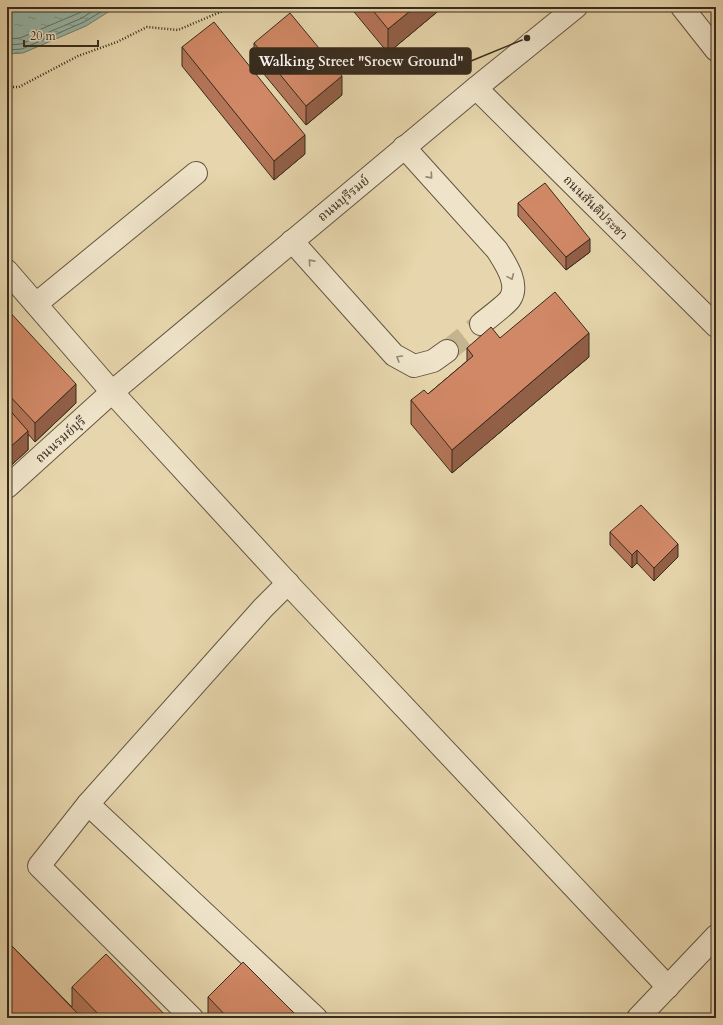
<svg xmlns="http://www.w3.org/2000/svg" width="723" height="1025" viewBox="0 0 723 1025" font-family="Cardo,'Noto Serif Thai',serif">
	<style>
		.water { fill: url(#water-ripples); stroke: #718073 }
		.lines { fill: none; stroke-linecap: round; stroke-linejoin: round }
		.shore { stroke: #677265; stroke-width: 1 }
		.minor-tunnel { stroke: #c4b490; stroke-width: 22; stroke-dasharray: 22 11; stroke-linecap: butt }
		.minor-casing { stroke: #635642; stroke-width: 24 }
		.path { stroke: #372b1e; stroke-width: 2.5; stroke-dasharray: 1 2; stroke-linecap: butt }
		.minor { stroke: #efe4ca; stroke-width: 22 }
		.wall { fill: #b47558; stroke: #372b1e }
		.shaded-wall { fill: #925f47; stroke: #372b1e }
		.building { fill: #d18866; stroke: #372b1e }
		.oneway { stroke: #938874 }
		.labels { text-anchor: middle; stroke-width: 3; stroke-linejoin: round; paint-order: stroke }
		.street-label { font-size: 13px; fill: #372b1e; stroke: #efe4ca }
		.leader { fill: none; stroke: #372b1e; stroke-width: 1.5 }
		.callout-dot { fill: #372b1e; stroke: #efe4ca; stroke-width: 1.5 }
		.callout { fill: #372b1e; stroke: #372b1e; stroke-width: 1.5 }
		.callout-label { font-size: 14px; text-anchor: middle; font-weight: bold; fill: #fff }
	</style>
	<defs>
		<pattern id="water-ripples" width="26" height="14" patternUnits="userSpaceOnUse"><rect width="26" height="14" fill="#97b9ac"/><path d="M2 4q2-2 4 0t4 0M15 11q2-2 4 0t4 0" fill="none" stroke="#7c978b"/></pattern>
	</defs>
	<rect width="100%" height="100%" fill="#e7d6ad"/>
	<filter id="stains"><feTurbulence type="fractalNoise" baseFrequency=".005" numOctaves="4"/><feColorMatrix values="0 0 0 0 .2 0 0 0 0 .09 0 0 0 0 .02 0 0 0 .5 -.17"/></filter>
	<radialGradient id="worn" r=".72"><stop offset=".6" stop-color="#630" stop-opacity="0"/><stop offset="1" stop-color="#630" stop-opacity=".3"/></radialGradient>
	<polygon class="water" points="7,7 116,7 86,26 23,53 7,54"/>
	<g class="lines">
		<g class="shore">
			<polyline points="7,39 20,38 79,13 88,7"/>
			<polyline points="7,45 21,44 82,18 99,7"/>
			<polyline points="7,50 22,49 84,22 109,7"/>
		</g>
		<polyline class="minor-tunnel" points="447,351 481,324"/>
		<g class="minor-casing">
			<g id="minor">
				<polyline points="682,7 716,50"/>
				<polyline points="476,88 716,326"/>
				<path d="M 404,147 L 497,250 C 505,263 520,284 510,299 C 506,305 488,318 481,324"/>
				<polyline points="292,241 394,355 414,366 433,361 447,351"/>
				<polyline points="7,271 112,392 294,590 668,987"/>
				<polyline points="36,304 196,173"/>
				<polyline points="7,487 112,392 476,88 576,7"/>
				<polyline points="88,804 316,1018"/>
				<polyline points="192,1018 39,866 88,804 263,608 288,583"/>
				<polyline points="638,1018 716,936"/>
			</g>
		</g>
		<polyline class="path" points="7,87 19,87 78,56 117,42 147,27 178,30 232,7"/>
		<use href="#minor" class="minor"/>
	</g>
	<g class="wall">
		<polygon points="350,7 443,7 388,53"/>
		<polygon points="254,43 342,95 306,125 254,62"/>
		<polygon points="182,47 305,154 274,180 182,66"/>
		<polygon points="518,203 590,252 566,270 518,216"/>
		<polygon points="7,309 76,403 35,442 28,434 28,450 7,469"/>
		<polygon points="500,338 589,357 452,473 411,424 411,400 428,394 467,361 467,348"/>
		<polygon points="610,532 678,557 654,581 637,563 632,568 610,545"/>
		<polygon points="7,941 72,1007 72,987 168,1018 7,1018"/>
		<polygon points="208,997 299,1018 208,1018"/>
	</g>
	<g class="shaded-wall">
		<polygon points="415,7 443,7 388,53 388,29"/>
		<polygon points="342,76 342,95 306,125 306,106"/>
		<polygon points="305,135 305,154 274,180 274,161"/>
		<polygon points="590,239 590,252 566,270 566,257"/>
		<polygon points="589,333 589,357 452,473 452,450"/>
		<polygon points="76,384 76,403 35,442 35,423"/>
		<polygon points="28,431 28,450 7,469 7,450"/>
		<polygon points="678,544 678,557 654,581 654,568"/>
		<polygon points="637,550 637,563 632,568 632,555"/>
	</g>
	<g class="building">
		<polygon points="370,7 415,7 388,29"/>
		<polygon points="290,13 342,76 306,106 254,43"/>
		<polygon points="214,22 305,135 274,161 182,47"/>
		<polygon points="545,183 590,239 566,257 518,203"/>
		<polygon points="555,292 589,333 452,450 411,400 424,390 428,394 473,356 467,348 491,327 500,338"/>
		<polygon points="7,309 76,384 35,423 7,393"/>
		<polygon points="7,407 28,431 7,450"/>
		<polygon points="641,505 678,544 654,568 637,550 632,555 610,532"/>
		<polygon points="7,941 82,1018 12,1018 7,1013"/>
		<polygon points="106,954 168,1018 102,1018 72,987"/>
		<polygon points="243,962 299,1018 228,1018 208,997"/>
	</g>
	<defs><path id="oneway-chevron" d="M-2-3.5L2.5 0L-2 3.5" fill="none" stroke-width="1.6" stroke-linecap="round" stroke-linejoin="round"/></defs>
	<g class="oneway">
		<use href="#oneway-chevron" transform="translate(430 176) rotate(48)"/>
		<use href="#oneway-chevron" transform="translate(311 262) rotate(-132)"/>
		<use href="#oneway-chevron" transform="translate(511 277) rotate(66)"/>
		<use href="#oneway-chevron" transform="translate(399 358) rotate(-149)"/>
	</g>
	<g class="labels">
		<g class="street-label">
			<text transform="translate(343 198) rotate(-40)" y="5">ถนนบุรีรมย์</text>
			<text transform="translate(596 207) rotate(45)" y="5">ถนนสันติประชา</text>
			<text transform="translate(60 439) rotate(-42)" y="5">ถนนรมย์บุรี</text>
		</g>
	</g>
	<path class="leader" d="M527 38L471 61"/>
	<circle class="callout-dot" cx="527" cy="38" r="4"/>
	<rect class="callout" x="250" y="48" width="221" height="26" rx="4"/>
	<g class="callout-label">
		<text x="361" y="66">Walking Street "Sroew Ground"</text>
	</g>
	<rect width="723" height="1025" fill="none" stroke="#e7d6ad" stroke-width="24"/>
	<rect x="8" y="8" width="707" height="1009" fill="none" stroke="#372b1e" stroke-width="2"/>
	<rect x="12" y="12" width="699" height="1001" fill="none" stroke="#372b1e"/>
	<path d="M24 40v6h74v-6" fill="none" stroke="#372b1e" stroke-width="2"/>
	<text x="30" y="40" font-size="12" fill="#372b1e" stroke="#efe4ca" stroke-width="3" paint-order="stroke">20 m</text>
	<rect width="100%" height="100%" filter="url(#stains)"/>
	<rect width="100%" height="100%" fill="url(#worn)"/>
</svg>
